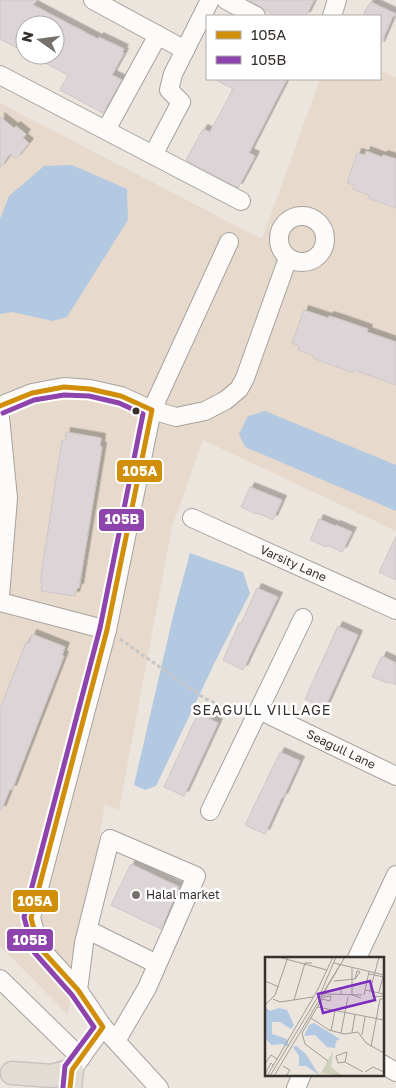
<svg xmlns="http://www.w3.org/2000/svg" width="396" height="1088" viewBox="0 0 396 1088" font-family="'Golos Text',sans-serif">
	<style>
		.built { fill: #e7dacd }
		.water { fill: #b3c8e1 }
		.building { fill: #ddd4d8; stroke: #cdc7c7; filter: url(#shadow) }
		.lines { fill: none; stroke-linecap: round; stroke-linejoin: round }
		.minor-casing { stroke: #a7a19c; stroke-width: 20 }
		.major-casing { stroke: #c8c4c1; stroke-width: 25 }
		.path { stroke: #c8c6c4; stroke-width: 3; stroke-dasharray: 4 2.5; stroke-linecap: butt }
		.minor { stroke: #fcfbfa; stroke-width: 18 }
		.major { stroke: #e1ddd4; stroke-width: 22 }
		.bus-1-casing { stroke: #fff; stroke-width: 9 }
		.bus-2-casing { stroke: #fff; stroke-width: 9 }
		.bus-1 { stroke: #d18f09; stroke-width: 5 }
		.bus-2 { stroke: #8e44ad; stroke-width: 5 }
		.bus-dot { fill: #37312d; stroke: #fff; stroke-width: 2 }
		.poi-dot { fill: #76706b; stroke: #fff; stroke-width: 2 }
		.labels { text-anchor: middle; stroke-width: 5; stroke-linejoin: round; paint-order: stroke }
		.street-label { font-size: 12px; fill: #37312d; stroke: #fff }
		.poi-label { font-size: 12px; fill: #37312d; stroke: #fff; text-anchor: start }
		.neighbourhood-label { font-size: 14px; letter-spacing: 1px; fill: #37312d; stroke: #fff }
		.inset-road { fill: none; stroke: #a49d97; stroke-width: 1 }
		.view { fill: #7b2cbf; fill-opacity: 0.15; stroke: #7b2cbf; stroke-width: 2.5 }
		.inset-edge { fill: none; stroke: #37312d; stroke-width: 2.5 }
		.line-badge { stroke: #fff; stroke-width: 2 }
		.badge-label { font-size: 14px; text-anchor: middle; font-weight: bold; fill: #fff }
	</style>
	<defs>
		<filter id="shadow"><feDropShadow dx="4.5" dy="-4.5" stdDeviation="0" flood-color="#0004"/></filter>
	</defs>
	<rect width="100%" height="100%" fill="#ece5de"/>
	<polygon class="built" points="380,70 396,77 396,531 203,440 172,527 119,810 105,804 68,1015 0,946 0,103 262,239 320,79 380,79"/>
	<g class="water">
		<polygon points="72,165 127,189 128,220 67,317 53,321 12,312 0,314 0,219 9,196 44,166"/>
		<polygon points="265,411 396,465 396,511 245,447 239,434 248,416"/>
		<polygon points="190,553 243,572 250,593 215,662 156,786 145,790 134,785 174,612"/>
	</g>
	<g class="building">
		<polygon points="0,0 37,0 33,5 98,39 99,37 124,49 122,52 124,53 112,75 122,80 103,113 60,90 68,75 30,55 55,55 55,25 25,25 25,52 0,39"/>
		<polygon points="249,0 314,0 306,16 275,16"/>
		<polygon points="371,2 396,14 396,16 393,16 380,46 380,16 363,16 367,7"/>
		<polygon points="214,79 287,79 249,153 255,156 238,188 186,160 203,129 210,132 233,89"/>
		<polygon points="0,117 14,128 16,126 26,134 23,138 29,143 16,159 10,154 0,168"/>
		<polygon points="366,151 382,157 383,155 396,159 396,208 368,198 369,195 353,189 354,185 347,183 357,153 365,155"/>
		<polygon points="304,310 328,318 329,316 339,319 368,329 367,332 396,342 396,385 354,370 353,373 313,358 314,356 298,350 299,346 292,343"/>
		<polygon points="66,432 101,438 100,446 102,447 79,588 77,588 75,596 41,591 42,582 40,582 62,440 65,441"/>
		<polygon points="250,487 282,500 273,520 257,513 256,514 241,507"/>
		<polygon points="319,519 335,526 336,525 352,532 342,552 327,545 326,547 310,540"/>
		<polygon points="396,536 396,580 379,572"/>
		<polygon points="257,588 278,597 243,670 223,660 239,623 241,624"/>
		<polygon points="338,626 358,635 325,708 305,699"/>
		<polygon points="32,634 65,647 62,655 64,656 12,790 10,789 1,811 0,810 0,709 26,642 29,643"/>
		<polygon points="382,656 396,663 396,685 389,682 388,683 372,677"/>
		<polygon points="198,713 218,723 184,796 164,787"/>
		<polygon points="280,752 300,761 283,798 282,797 265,834 245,825"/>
		<polygon points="131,864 179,887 161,929 111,905"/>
	</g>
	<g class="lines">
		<g class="minor-casing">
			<g id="minor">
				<polyline points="93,0 185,50"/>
				<polyline points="226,0 256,16"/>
				<polyline points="332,16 337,0"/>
				<polyline points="0,75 241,201"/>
				<polyline points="106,130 158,35"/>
				<polyline points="153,155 181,102 169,90 173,74 210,0"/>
				<circle cx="302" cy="239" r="23"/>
				<polyline points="0,406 32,393 64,387 90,389 121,396 152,410 176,417 205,411 226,400 239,389 245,378 288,258"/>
				<polyline points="0,417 8,498 0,596"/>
				<path id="s1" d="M 192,518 L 396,610"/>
				<polyline points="0,602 107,630"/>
				<path id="s2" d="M 259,710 L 396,776"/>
				<polyline points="210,811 303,618"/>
				<polyline points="88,930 157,964"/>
				<polyline points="357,958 396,875"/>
				<polyline points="0,979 81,1058"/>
				<polyline points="78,990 84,943 110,839 196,876 147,988 116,1041"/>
				<polyline points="382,1064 396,1072"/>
				<polyline points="74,1067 103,1027"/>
				<polyline points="159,1088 103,1027 78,990 39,947 31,918 107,630 152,410 229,242"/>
				<polyline points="296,1088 302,1074"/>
			</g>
		</g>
		<g class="major-casing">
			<polyline id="major" points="12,1073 52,1076 72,1070 70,1088"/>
		</g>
		<polyline class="path" points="120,639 204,698 239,715"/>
		<use href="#minor" class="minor"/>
		<use href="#major" class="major"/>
		<g class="bus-1-casing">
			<polyline id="bus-1" points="0,406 32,393 64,387 90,389 121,396 152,410 107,630 31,918 39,947 78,990 103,1027 72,1070 70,1088"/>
		</g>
		<g class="bus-2-casing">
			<polyline id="bus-2" points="3,413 34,400 64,395 89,396 119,403 143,414 100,628 24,917 33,951 72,995 94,1027 65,1066 63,1087"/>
		</g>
		<use href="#bus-1" class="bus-1"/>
		<use href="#bus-2" class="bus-2"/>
	</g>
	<circle class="bus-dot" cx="136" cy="411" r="4.5"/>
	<circle class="poi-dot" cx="136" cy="895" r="5"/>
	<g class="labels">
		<g class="street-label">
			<text dy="4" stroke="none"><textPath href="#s1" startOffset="111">Varsity Lane</textPath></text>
			<text dy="4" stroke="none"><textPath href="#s2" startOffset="91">Seagull Lane</textPath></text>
		</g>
		<g class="poi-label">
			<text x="146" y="899">Halal market</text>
		</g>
		<g class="neighbourhood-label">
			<text x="262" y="715">SEAGULL VILLAGE</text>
		</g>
	</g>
	<g transform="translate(265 957)">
		<rect width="119" height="119" fill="#ece5de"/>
		<path d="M 68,94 L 66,110 L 78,119 L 56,116 Z" fill="#d0d1ba"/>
		<path d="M 0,50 L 5,54 L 14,51 L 22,53 L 29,68 L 26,72 L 15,65 L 7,65 L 7,77 L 22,82 L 24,90 L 17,87 L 6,88 L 0,80 ZM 49,66 L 75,82 L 71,84 L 70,91 L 62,90 L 50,78 L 39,79 L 44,68 ZM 31,89 L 40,96 L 54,118 L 41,109 L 34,109 L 34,99 L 28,90 Z" fill="#b3c8e1"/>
		<path class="inset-road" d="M 13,0 L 62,13M 69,6 L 119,18M 87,11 L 87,38 L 96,41M 104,17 L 119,20M 0,24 L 14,30M 69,24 L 90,22 L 92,14 L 95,15 L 90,22M 100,33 L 119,37M 105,34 L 114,0M 108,34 L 108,40 L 119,39M 114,35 L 118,20M 76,37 L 76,31 L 86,29M 99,38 L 104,15M 55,41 L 75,8M 8,42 L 15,45 L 48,40M 57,42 L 65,44 L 66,39 L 59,40M 29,43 L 40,6 L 47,6M 0,48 L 10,38 L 23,0M 52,50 L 119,63M 46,61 L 64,73 L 79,77 L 93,75 L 101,86 L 119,96M 66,74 L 70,54M 87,75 L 90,58M 76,76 L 83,40M 97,78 L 100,60M 106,90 L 115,42 L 119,42M 63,104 L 40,87 L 37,76 L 60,37 L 97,38M 80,105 L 82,95 L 71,99 L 73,106 L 80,105 L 98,115M 0,107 L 6,98 L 12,102M 18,109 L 25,113 L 21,119M 100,115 L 108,110 L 119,115M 0,117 L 6,106 L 8,108M 2,119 L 52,34 L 68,0M 5,119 L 57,33 L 71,0M 9,119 L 80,0"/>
		<path class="view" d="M 105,24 L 110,43 L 58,56 L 53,37 Z"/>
		<rect width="119" height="119" class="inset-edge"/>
	</g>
	<g class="line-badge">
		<rect x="116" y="459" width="47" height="24" rx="5" fill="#d18f09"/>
		<rect x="98" y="508" width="47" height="24" rx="5" fill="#8e44ad"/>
		<rect x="12" y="889" width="47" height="24" rx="5" fill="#d18f09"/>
		<rect x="6" y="928" width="48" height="24" rx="5" fill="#8e44ad"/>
	</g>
	<g class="badge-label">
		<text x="140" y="476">105A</text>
		<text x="122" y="524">105B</text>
		<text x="35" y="906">105A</text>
		<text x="30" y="945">105B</text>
	</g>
	<rect x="206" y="15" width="175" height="65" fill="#ffffff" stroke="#afadab"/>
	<rect x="216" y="31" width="25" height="8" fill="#d18f09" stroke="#afadab"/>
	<text x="251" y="40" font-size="15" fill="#37312d">105A</text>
	<rect x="216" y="56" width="25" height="8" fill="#8e44ad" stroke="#afadab"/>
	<text x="251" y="65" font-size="15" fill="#37312d">105B</text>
	<g transform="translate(40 40) rotate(284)"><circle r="24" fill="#ffffff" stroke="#afadab"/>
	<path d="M0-4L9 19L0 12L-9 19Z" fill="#76706b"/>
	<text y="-8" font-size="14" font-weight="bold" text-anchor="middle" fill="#37312d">N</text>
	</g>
</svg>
